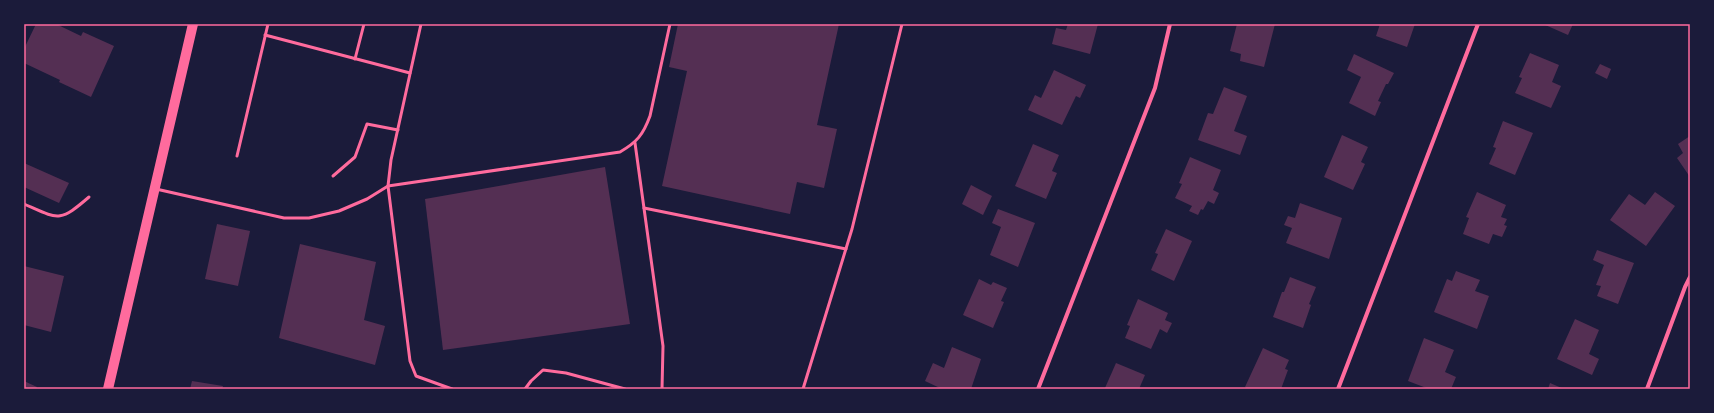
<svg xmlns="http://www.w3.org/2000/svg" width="1714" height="413" viewBox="0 0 1714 413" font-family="'Noto Sans',sans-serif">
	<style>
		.building { fill: #542f53 }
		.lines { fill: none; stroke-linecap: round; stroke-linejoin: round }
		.service { stroke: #ff6b9d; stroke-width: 3 }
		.minor { stroke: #ff6b9d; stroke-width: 4 }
		.primary { stroke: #ff6b9d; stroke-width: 10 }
		.neatline { fill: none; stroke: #ff6b9d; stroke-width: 1.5 }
	</style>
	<rect width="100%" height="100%" fill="#1b1b3a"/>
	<g class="building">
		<polygon points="36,24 56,24 81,36 83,32 114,46 91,97 59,82 60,80 24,63 24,49"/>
		<polygon points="678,24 839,24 817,125 837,129 824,188 797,182 790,214 662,186 687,71 669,67"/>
		<polygon points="1068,24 1098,24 1090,54 1052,44 1056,28 1066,30"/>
		<polygon points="1237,24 1275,24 1264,67 1240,61 1241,54 1230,51"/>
		<polygon points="1380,24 1415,24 1407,47 1376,36"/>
		<polygon points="1543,24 1573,24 1568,35"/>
		<polygon points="1530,53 1559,65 1552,82 1561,86 1551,108 1515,93 1522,78 1519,77"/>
		<polygon points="1354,54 1394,73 1388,84 1386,84 1378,101 1381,102 1375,116 1349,103 1361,77 1347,70"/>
		<polygon points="1600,64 1611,69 1607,79 1595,73"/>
		<polygon points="1054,70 1086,85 1080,98 1076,96 1062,125 1028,110 1035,95 1041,98"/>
		<polygon points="1224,87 1247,96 1234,131 1247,136 1240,155 1198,140 1208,113 1213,114"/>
		<polygon points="1503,121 1533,133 1515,175 1489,164 1496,148 1493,147"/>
		<polygon points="1342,135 1368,147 1361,162 1365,164 1353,190 1324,177"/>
		<polygon points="1690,136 1690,177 1677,158 1683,153 1678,144"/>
		<polygon points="1033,144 1059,155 1052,171 1057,173 1046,199 1015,186"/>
		<polygon points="1190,157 1221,170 1213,190 1219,193 1214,204 1208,201 1203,210 1201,209 1198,215 1189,211 1192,206 1175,198 1182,184 1179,183"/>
		<polygon points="24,163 69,183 59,203 24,187"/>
		<polygon points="605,167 630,324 443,350 425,199"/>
		<polygon points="971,185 992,196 983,215 962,204"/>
		<polygon points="1477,192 1506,205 1501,217 1507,219 1504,225 1507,226 1502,237 1493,234 1489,244 1463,234 1469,218 1466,217"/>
		<polygon points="1655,192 1675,206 1646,246 1610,220 1629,194 1645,205"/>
		<polygon points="1300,203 1342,218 1329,259 1286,243 1292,228 1284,225 1288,216 1295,218"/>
		<polygon points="998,209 1035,223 1018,267 990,255 1001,227 992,223"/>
		<polygon points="217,224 250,231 238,286 205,279"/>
		<polygon points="1166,229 1192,241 1174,281 1151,270 1158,254 1155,253"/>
		<polygon points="300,244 376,262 364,320 385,326 375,365 279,338"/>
		<polygon points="1597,250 1634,263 1618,304 1597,296 1601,286 1596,285 1604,265 1593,260"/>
		<polygon points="24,266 64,276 51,332 24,325"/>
		<polygon points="1456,271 1480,280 1475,291 1489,296 1477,329 1434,312 1447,279 1452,281"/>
		<polygon points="1290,277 1316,287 1309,304 1311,305 1303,328 1273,317 1282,292 1284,292"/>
		<polygon points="979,279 991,285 993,282 1007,288 1001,301 1004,302 993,328 963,315"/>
		<polygon points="1138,299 1168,313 1165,320 1172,323 1167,333 1160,329 1151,349 1125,338 1130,326 1127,325"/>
		<polygon points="1575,319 1599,330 1589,354 1599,359 1592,375 1557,359"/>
		<polygon points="1424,338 1454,350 1445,372 1456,377 1451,389 1429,389 1408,381"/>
		<polygon points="952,347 981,359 971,389 942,389 925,381 933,363 944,368"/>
		<polygon points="1263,348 1289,360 1285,369 1288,370 1281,389 1248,389 1245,387"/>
		<polygon points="1116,363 1145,375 1139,389 1108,389 1105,388"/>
		<polygon points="24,381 37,387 36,389 24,389"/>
		<polygon points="192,381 223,386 222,389 190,389"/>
		<polygon points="1550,383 1564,389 1548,389"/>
	</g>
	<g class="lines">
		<g class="service">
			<polyline points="421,24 391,160 388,186 410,361 416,376 452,389"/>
			<polyline points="265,35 410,73"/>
			<polyline points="355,59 364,24"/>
			<polyline points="635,143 663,346 662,389"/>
			<polyline points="237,156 268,24"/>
			<polyline points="333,176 355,157 367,124 398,130"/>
			<path d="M 156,189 L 284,218 L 309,218 L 339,211 L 367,199 L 388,186 L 620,152 C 637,142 643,135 650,116 L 670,24"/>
			<path d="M 24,204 C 58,219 59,223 89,197"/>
			<polyline points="644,208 846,249"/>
			<polyline points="525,389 531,381 543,370 566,373 625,389"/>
			<polyline points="803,389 852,229 902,24"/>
		</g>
		<g class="minor">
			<polyline points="1038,389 1155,88 1170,24"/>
			<polyline points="1338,389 1478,24"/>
			<polyline points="1647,389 1685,287 1690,277"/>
		</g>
		<polyline class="primary" points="108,389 193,24"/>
	</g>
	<rect width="1714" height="413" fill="none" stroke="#1b1b3a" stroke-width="50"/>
	<rect x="25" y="25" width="1664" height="363" class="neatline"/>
</svg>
